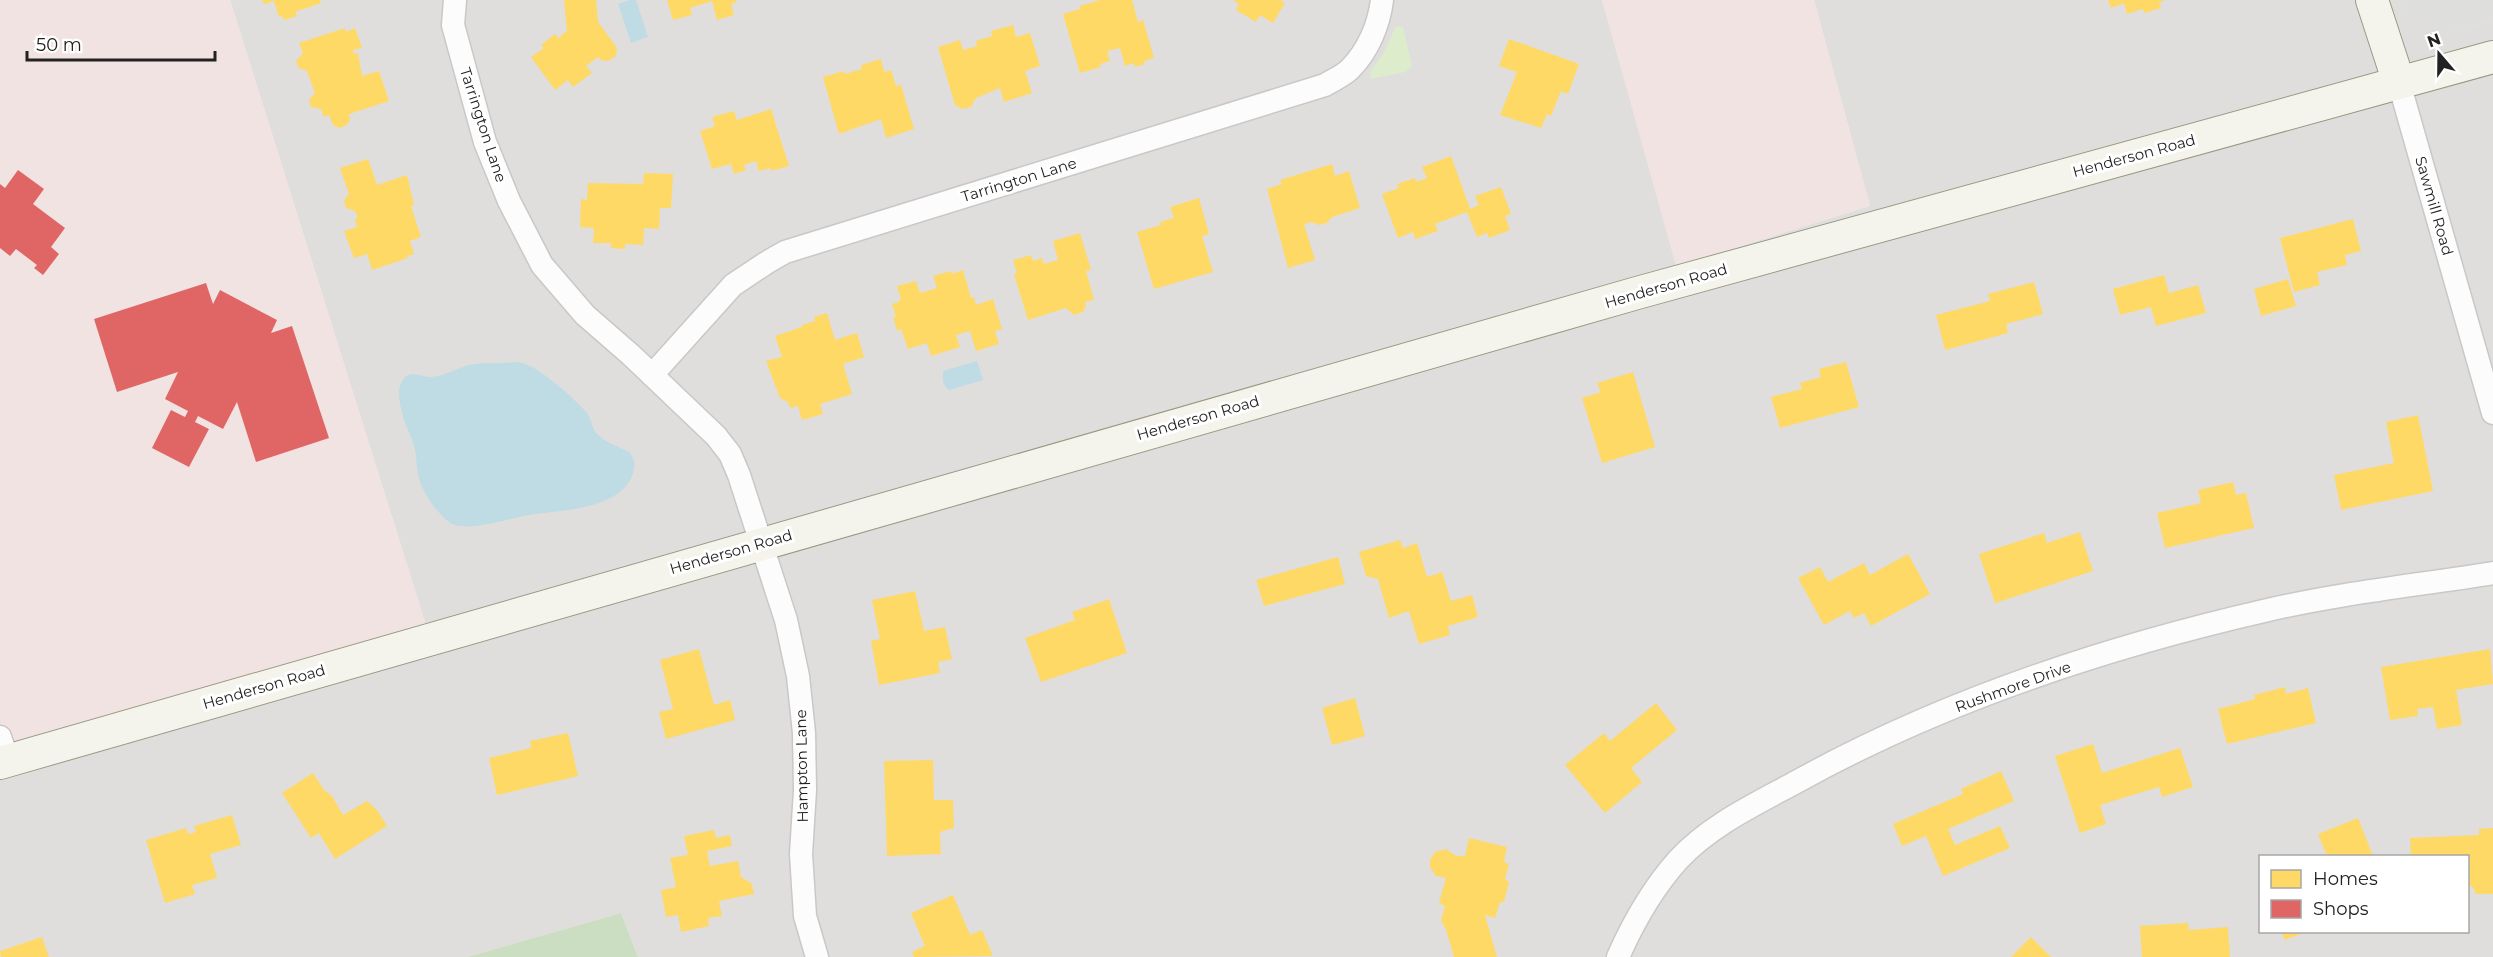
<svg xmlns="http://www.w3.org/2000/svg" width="2493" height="957" viewBox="0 0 2493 957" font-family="Montserrat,sans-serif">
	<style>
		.residential { fill: #dfdedc; fill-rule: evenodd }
		.commercial { fill: #f1e3e1 }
		.religious { fill: #dededc }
		.grass { fill: #ddeccb }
		.forest { fill: #cbdec1 }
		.water { fill: #bfdbe3 }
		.homes { fill: #ffd966 }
		.shops { fill: #e06666 }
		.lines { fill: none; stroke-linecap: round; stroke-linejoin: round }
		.minor-casing { stroke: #c9c8c7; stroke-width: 25 }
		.secondary-casing { stroke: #999a82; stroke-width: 34 }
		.minor { stroke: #fdfcfc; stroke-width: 22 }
		.secondary { stroke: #f4f4ed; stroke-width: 32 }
		.labels { text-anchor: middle; stroke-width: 6; stroke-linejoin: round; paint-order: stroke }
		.street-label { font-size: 15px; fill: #222; stroke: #fff }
	</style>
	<rect width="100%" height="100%" fill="#f0eeeb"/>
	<path class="residential" d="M 230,0 L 1602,0 L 1677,266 L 1870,206 L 1814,0 L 2398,0 L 2407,16 L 2450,31 L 2493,21 L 2493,957 L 638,957 L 621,913 L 467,957 L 0,957 L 0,759 L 429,635 ZM 2260,856 L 2468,856 L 2468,932 L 2260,932 Z"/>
	<g class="commercial">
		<polygon points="0,0 230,0 429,635 0,759"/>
		<polygon points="1602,0 1814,0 1870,206 1676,266"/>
	</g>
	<polygon class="religious" points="2398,0 2493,0 2493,21 2450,31 2427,27 2407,16"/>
	<polygon class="grass" points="1396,26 1403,27 1412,67 1405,72 1370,79 1371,71 1383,54"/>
	<polygon class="forest" points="621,913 638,957 467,957"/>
	<g class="water">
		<polygon points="630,0 636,0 648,37 631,43 618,4"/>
		<path d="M 977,361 L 983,380 L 949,390 C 941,383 943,380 943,371 Z"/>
		<path d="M 516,362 C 535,362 574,398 587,413 C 592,419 591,428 597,434 C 606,443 618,446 629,452 C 635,459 635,464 633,473 C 622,510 560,510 529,515 C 510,518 464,534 449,522 C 436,512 420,490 418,473 C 416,464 417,455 414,446 C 411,434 404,424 402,412 C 399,401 396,386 405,377 C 413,370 423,378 431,377 C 445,376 457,368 470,365 C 485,362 501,364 516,362 Z"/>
	</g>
	<g class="homes">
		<polygon points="262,0 320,0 321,3 295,12 297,16 284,20 282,16 279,17 274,1 264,4"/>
		<polygon points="564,0 596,0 598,22 617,48 616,56 608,61 601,60 598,57 586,66 592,73 573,87 568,80 555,90 531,57 544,48 541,45 555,34 558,38 567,31"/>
		<polygon points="667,0 736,0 737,2 731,4 734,15 717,20 712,1 690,8 692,15 673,20"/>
		<polygon points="1100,0 1132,0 1138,22 1143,20 1154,58 1144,61 1145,64 1135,67 1134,63 1125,66 1120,48 1107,51 1110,61 1100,64 1101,67 1080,73 1063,14 1080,9 1079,6"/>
		<polygon points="1233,0 1280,0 1285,3 1273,23 1260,15 1256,22 1236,10 1239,4"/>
		<polygon points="2108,0 2164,0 2164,1 2159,2 2161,8 2144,13 2143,9 2127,14 2124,3 2111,8"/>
		<polygon points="1013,25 1016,37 1030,33 1040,66 1025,71 1032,93 1004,102 1000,88 976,98 971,107 962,109 955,105 938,47 960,40 963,50 977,46 976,41 992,36 991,31"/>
		<polygon points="345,28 346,32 355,28 362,48 353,50 354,54 358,53 362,76 379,71 389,101 349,114 350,119 347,125 339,128 333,125 329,115 324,117 321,109 311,107 309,100 315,93 307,71 299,68 296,61 303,53 299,43"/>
		<polygon points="1509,39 1579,64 1568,94 1561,91 1551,116 1547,114 1541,128 1500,115 1517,72 1499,66"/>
		<polygon points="881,59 884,72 891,70 896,86 901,85 914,129 886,138 881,119 839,134 823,77 844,71 845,74 862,69 861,65"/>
		<polygon points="771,109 789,166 771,171 771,168 759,171 756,161 744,165 746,170 734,174 731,164 712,169 700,131 715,126 712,117 734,111 737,120"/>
		<polygon points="1451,156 1470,209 1479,205 1475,196 1501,187 1511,214 1505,216 1510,230 1489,238 1487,233 1477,237 1467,212 1435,224 1438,231 1415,239 1413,232 1398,238 1382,194 1399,188 1397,184 1415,178 1416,182 1427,178 1422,167"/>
		<polygon points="368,159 377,185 407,175 414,205 411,206 421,237 410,241 414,254 407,256 408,258 372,270 367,254 354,258 344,231 357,227 355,219 358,218 355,211 346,208 344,200 349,194 340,168"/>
		<polygon points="1332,164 1335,176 1349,171 1360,208 1332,217 1327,223 1319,225 1311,222 1304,224 1315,260 1288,268 1267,189 1282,184 1280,180"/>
		<polygon points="644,173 673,174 671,208 660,208 659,229 644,228 643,245 625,244 625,249 611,248 611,243 593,243 594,228 580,227 581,199 587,200 588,183 643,184"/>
		<polygon points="1199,198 1209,234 1202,236 1213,272 1154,289 1137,232 1161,225 1160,222 1174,218 1170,207"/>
		<polygon points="2353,219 2361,251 2345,255 2347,265 2317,272 2320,285 2294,292 2280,238"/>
		<polygon points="1080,233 1091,270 1086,271 1094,300 1085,302 1086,306 1083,312 1074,315 1066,308 1028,320 1014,274 1017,273 1013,260 1031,255 1033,261 1042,258 1044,264 1058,260 1053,241"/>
		<polygon points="963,270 971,298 974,297 976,305 993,299 1002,329 995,331 999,344 976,351 970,331 956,335 960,347 931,356 927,343 908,349 901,329 897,331 893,317 896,317 892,304 899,302 899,300 901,299 897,286 916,281 920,293 937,288 933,276 951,271 952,274"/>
		<polygon points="2164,275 2169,293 2198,285 2206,313 2156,326 2151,307 2120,315 2113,289"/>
		<polygon points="2288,279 2296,306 2261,316 2254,289"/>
		<polygon points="2034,282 2043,314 2006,324 2008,333 1945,350 1936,315 1990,301 1988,294"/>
		<polygon points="827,313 835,340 857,333 864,357 843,364 852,394 820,404 823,414 802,420 798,406 790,408 788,402 780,398 766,361 782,357 775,336 802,327 802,325 815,321 814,317"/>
		<polygon points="1846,362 1859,407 1780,428 1771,397 1802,389 1800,383 1821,377 1819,369"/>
		<polygon points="1633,372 1655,447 1602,463 1582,398 1601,392 1597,383"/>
		<polygon points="2418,415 2433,491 2341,510 2334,475 2394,463 2386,422"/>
		<polygon points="2233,482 2236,495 2246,493 2254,528 2165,548 2157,513 2201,503 2198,490"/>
		<polygon points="2080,532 2093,571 1995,603 1979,554 2044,533 2047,543"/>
		<polygon points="1400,540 1403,548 1417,543 1427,577 1442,572 1451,601 1472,595 1478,617 1448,626 1450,635 1419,644 1409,611 1389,618 1378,579 1366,576 1359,552"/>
		<polygon points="1908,554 1930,594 1871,626 1864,613 1854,618 1850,611 1824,625 1798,578 1820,567 1828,582 1864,563 1870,575"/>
		<polygon points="1338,557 1345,584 1264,606 1256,580"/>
		<polygon points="915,591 924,631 945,627 952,659 938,662 940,673 879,685 871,641 880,639 872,600"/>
		<polygon points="1109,599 1127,653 1041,682 1025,638 1075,620 1072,612"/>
		<polygon points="699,649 714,705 730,700 735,720 666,739 659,712 673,709 660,660"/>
		<polygon points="2490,649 2493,684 2456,690 2462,725 2437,729 2433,707 2417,709 2418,716 2390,720 2381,667"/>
		<polygon points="2285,687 2286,694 2308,688 2316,723 2227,744 2218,709 2255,699 2254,695"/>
		<polygon points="1355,698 1365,736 1332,745 1322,708"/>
		<polygon points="1656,703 1677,730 1631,768 1642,782 1605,813 1565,765 1604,733 1610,741"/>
		<polygon points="568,733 578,776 497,795 489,758 531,748 530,741"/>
		<polygon points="2093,744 2102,773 2180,748 2193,787 2162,797 2159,787 2100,805 2106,824 2080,833 2055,756"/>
		<polygon points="933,760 934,800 953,800 954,828 940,832 941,854 887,856 884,761"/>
		<polygon points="2001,771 2014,801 1948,829 1955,845 2000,826 2010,848 1943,876 1926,836 1902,846 1893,824 1963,794 1961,789"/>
		<polygon points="313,773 324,790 332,796 343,815 367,801 377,810 387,826 335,859 319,833 311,838 282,793"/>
		<polygon points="232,815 241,845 210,854 217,878 192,885 195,894 165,903 146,840 186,828 188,834 196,832 194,826"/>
		<polygon points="2358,818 2373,856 2327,856 2318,834"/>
		<polygon points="2493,828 2493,894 2476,894 2472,886 2468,886 2468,856 2411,856 2410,838 2479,835 2479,829"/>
		<polygon points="714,830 716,838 730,835 732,846 707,851 710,866 738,861 741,877 752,884 754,894 719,901 722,916 708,918 709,926 681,932 678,915 666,917 661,890 676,887 670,858 688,855 684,836"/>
		<polygon points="1469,838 1507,847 1504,862 1509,864 1505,879 1509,882 1504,902 1500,902 1495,918 1485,915 1497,957 1454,957 1446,930 1441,920 1445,906 1439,903 1446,878 1436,876 1430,867 1430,860 1435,852 1446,849 1456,856 1465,856"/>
		<polygon points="953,895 970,935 982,930 993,956 914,957 912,952 925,946 911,913"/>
		<polygon points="2188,923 2189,930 2228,927 2230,957 2142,957 2140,926"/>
		<polygon points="2281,932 2306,932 2285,940"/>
		<polygon points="42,937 49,957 1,957 0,951"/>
		<polygon points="2031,937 2051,957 2011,957"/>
	</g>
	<g class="shops">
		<polygon points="18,170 44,189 33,204 65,228 51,247 59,254 43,275 34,268 37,265 16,249 10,256 0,248 0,184 5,188"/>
		<polygon points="206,283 213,304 220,290 277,320 271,333 292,326 329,438 256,462 237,402 223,429 198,416 195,422 209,429 189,467 152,448 171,410 185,417 188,411 165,399 178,372 117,392 94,319"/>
	</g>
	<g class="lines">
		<g class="minor-casing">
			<g id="minor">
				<polyline points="455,0 453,25 485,142 509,201 542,265 585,315 631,355 716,436 730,454 739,475 786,620 798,676 804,733 805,790 801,854 805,916 817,957"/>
				<polyline points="2399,83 2493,413"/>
				<path d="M 652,375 L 733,285 L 766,263 L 785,252 L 1325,85 C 1333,80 1343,76 1350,69 C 1368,51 1379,25 1382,0"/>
				<polyline points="0,737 8,760"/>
				<path d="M 1618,957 C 1633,923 1653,888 1678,860 C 1710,825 1756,804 1798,781 C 1943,701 2106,647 2268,610 C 2341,593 2418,585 2493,573"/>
			</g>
		</g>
		<g class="secondary-casing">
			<g id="secondary">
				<polyline points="2372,0 2399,83"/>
				<polyline points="0,763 1637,293 2493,57"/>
			</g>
		</g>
		<use href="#minor" class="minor"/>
		<use href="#secondary" class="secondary"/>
	</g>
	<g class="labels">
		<g class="street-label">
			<text transform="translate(483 125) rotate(72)" y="5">Tarrington Lane</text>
			<text transform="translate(2134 156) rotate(-15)" y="5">Henderson Road</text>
			<text transform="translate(1019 180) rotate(-17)" y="5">Tarrington Lane</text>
			<text transform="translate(2434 206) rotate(74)" y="5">Sawmill Road</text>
			<text transform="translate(1666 286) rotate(-16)" y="5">Henderson Road</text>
			<text transform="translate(1198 418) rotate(-16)" y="5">Henderson Road</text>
			<text transform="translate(731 552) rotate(-16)" y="5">Henderson Road</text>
			<text transform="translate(264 687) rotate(-16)" y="5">Henderson Road</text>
			<text transform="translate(2013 687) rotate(-20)" y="5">Rushmore Drive</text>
			<text transform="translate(802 766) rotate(-91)" y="5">Hampton Lane</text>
		</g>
	</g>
	<rect x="2259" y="855" width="210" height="78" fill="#ffffff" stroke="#a7a7a7" stroke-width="1.5"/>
	<rect x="2271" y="870" width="30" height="18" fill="#ffd966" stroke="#a7a7a7" stroke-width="1.5"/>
	<text x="2313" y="885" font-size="18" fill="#222222">Homes</text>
	<rect x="2271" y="900" width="30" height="18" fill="#e06666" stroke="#a7a7a7" stroke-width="1.5"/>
	<text x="2313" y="915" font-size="18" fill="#222222">Shops</text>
	<g transform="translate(2439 54) rotate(340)" stroke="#ffffff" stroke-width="4.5" paint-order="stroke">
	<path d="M0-4.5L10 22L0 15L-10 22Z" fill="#222222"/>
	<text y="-9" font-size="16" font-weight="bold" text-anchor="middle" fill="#222222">N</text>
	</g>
	<path d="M27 51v9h188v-9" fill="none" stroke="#222222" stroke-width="3"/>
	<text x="36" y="51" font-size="18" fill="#222222" stroke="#ffffff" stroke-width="4.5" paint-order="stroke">50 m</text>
</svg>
